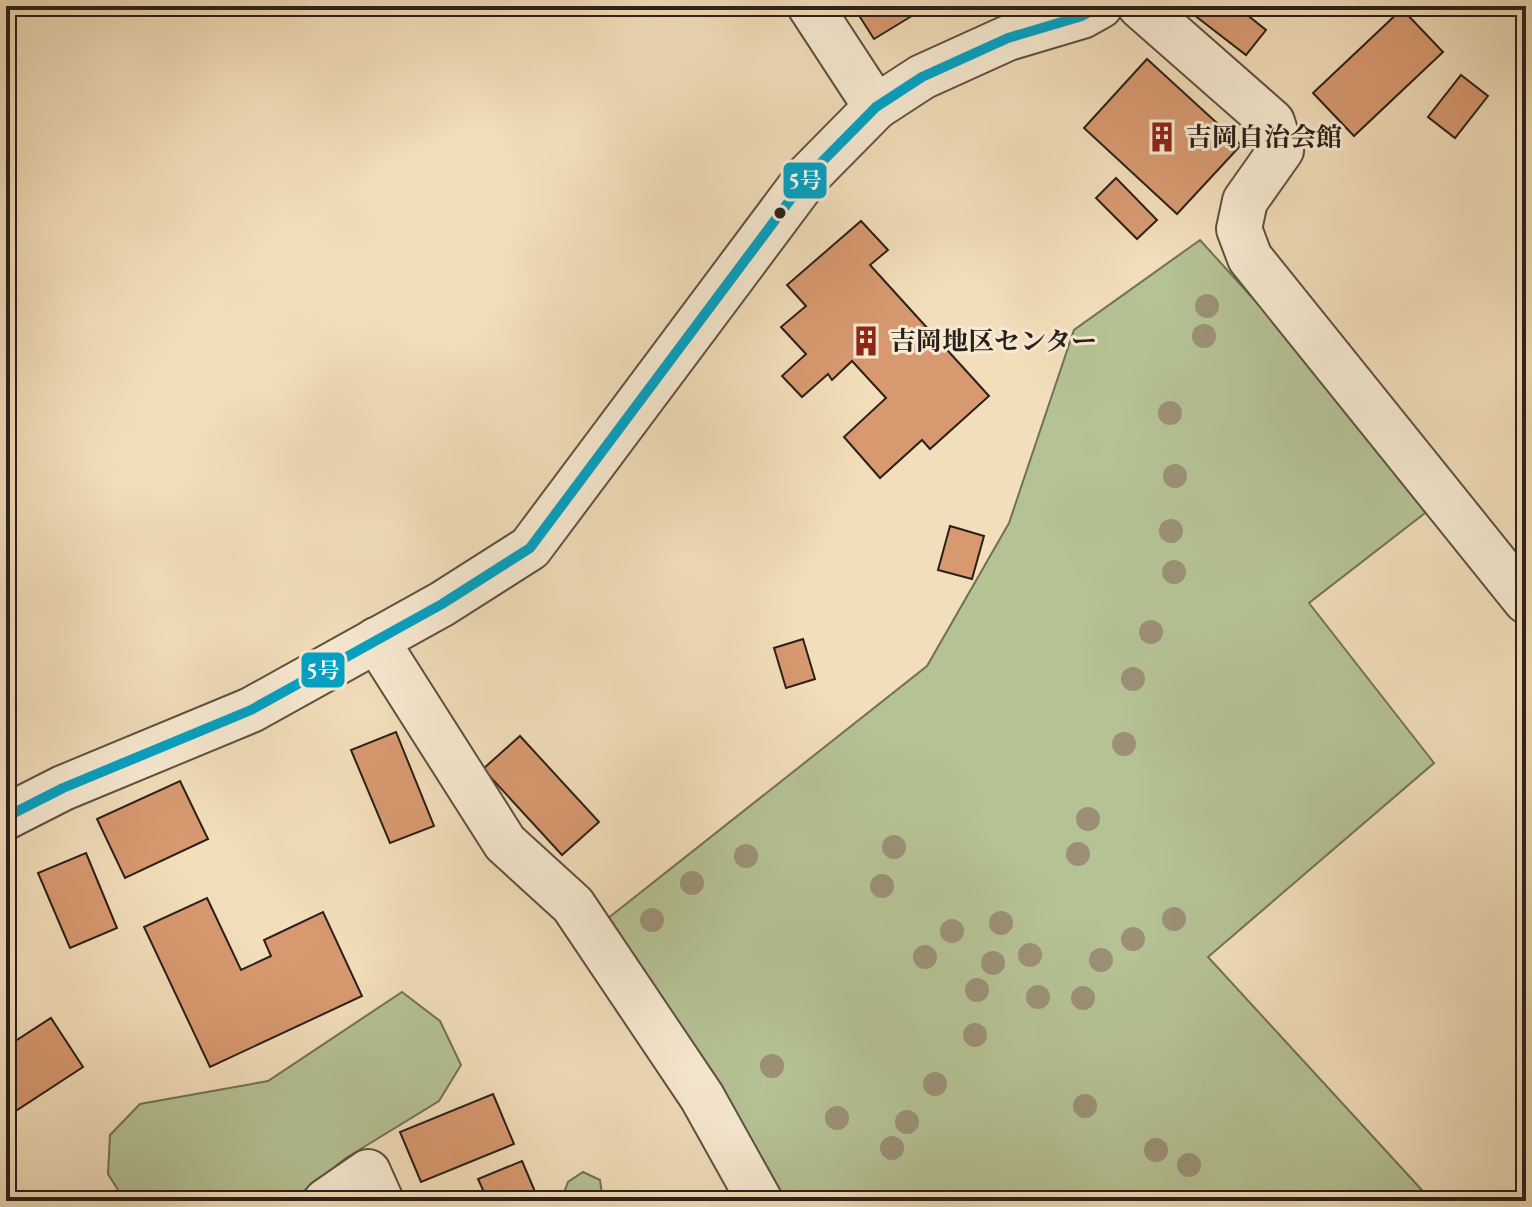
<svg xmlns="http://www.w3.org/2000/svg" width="1532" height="1207" viewBox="0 0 1532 1207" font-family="'EB Garamond','Noto Serif JP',serif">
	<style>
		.green { fill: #b5c294; stroke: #707156; stroke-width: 2 }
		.building { fill: #d89971; stroke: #2b2019; stroke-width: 2 }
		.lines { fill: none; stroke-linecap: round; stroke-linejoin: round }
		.minor-casing { stroke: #5d5041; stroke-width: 48 }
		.minor { stroke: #f7ead2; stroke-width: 44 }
		.bus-1-casing { stroke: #f7ead2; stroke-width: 16 }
		.bus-1 { stroke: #02a2c5; stroke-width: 10 }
		.tree { fill: #9b9076 }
		.bus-dot { fill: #2b2019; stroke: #f7ead2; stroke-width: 3 }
		.labels { text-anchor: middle; stroke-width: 6; stroke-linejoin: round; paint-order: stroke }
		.poi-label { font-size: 26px; font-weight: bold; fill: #2b2019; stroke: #f7ead2; text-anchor: start }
		.line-badge { stroke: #f7ead2; stroke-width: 3 }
		.badge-label { font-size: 22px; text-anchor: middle; font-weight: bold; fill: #fff }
	</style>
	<rect width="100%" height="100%" fill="#f2deba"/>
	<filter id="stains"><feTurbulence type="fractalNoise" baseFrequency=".0025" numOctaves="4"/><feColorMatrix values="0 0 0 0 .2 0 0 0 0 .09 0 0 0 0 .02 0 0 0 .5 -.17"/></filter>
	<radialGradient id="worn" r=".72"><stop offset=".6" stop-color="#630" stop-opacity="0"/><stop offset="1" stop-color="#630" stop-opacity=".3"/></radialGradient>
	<g class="green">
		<polygon points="1200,240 1438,503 1309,603 1434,763 1208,957 1432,1201 775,1201 607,919 927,666 1009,523 1074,330"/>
		<polygon points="402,992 440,1021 461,1065 439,1101 346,1158 291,1201 125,1201 108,1174 110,1135 140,1104 268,1081"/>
		<polygon points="583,1172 600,1180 603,1201 561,1201 568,1182"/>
	</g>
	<g class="building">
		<polygon points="853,6 917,6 920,11 874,39"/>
		<polygon points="1187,6 1236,6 1266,30 1246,55 1185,8"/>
		<polygon points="1402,9 1443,52 1354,136 1313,93"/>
		<polygon points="1147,59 1241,145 1177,214 1084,128"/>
		<polygon points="1461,75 1488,96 1455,138 1428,117"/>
		<polygon points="1116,178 1157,220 1137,239 1096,198"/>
		<polygon points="861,221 888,250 870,265 989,396 930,449 922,440 880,478 844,437 886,398 852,361 832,380 828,374 802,397 782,376 806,354 781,327 806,306 787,285"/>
		<polygon points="950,526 984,536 972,579 938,570"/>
		<polygon points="803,639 815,679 786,688 774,648"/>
		<polygon points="396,732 434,826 390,843 351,750"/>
		<polygon points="520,736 599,822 562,855 483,769"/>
		<polygon points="180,781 208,839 125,878 97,819"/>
		<polygon points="86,853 117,928 70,948 38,873"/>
		<polygon points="207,898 241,970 271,956 264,940 323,912 362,996 210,1067 144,927"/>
		<polygon points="51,1018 83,1067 14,1112 6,1100 6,1047"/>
		<polygon points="493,1094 514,1144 421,1182 400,1132"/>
		<polygon points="522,1161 539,1201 488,1201 478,1179"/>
	</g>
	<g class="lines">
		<g class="minor-casing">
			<g id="minor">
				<polyline points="810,6 876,107"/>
				<polyline points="1140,6 1272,122 1281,150 1245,201 1239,229 1250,258 1526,601"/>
				<polyline points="376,640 505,843 573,905 702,1097 760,1201"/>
				<polyline points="6,817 63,788 251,710 442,604 530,548 808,176 876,107 922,77 1008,38 1082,16 1100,6"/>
				<polyline points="326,1201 368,1172 381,1201"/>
			</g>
		</g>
		<use href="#minor" class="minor"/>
		<g class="bus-1-casing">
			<polyline id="bus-1" points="6,817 63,788 251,710 442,604 530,548 808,176 876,107 922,77 1008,38 1082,16 1100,6"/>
		</g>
		<use href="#bus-1" class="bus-1"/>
	</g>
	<g class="tree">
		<circle cx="1207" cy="306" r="12"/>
		<circle cx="1204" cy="336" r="12"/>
		<circle cx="1170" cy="413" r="12"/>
		<circle cx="1175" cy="476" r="12"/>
		<circle cx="1171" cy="531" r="12"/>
		<circle cx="1174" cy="572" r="12"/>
		<circle cx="1151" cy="632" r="12"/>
		<circle cx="1133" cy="679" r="12"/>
		<circle cx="1124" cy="744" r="12"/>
		<circle cx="1088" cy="819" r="12"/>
		<circle cx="894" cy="847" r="12"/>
		<circle cx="1078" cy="854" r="12"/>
		<circle cx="746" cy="856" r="12"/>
		<circle cx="692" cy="883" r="12"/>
		<circle cx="882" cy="886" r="12"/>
		<circle cx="1174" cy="919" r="12"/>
		<circle cx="652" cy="920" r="12"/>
		<circle cx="1001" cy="923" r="12"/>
		<circle cx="952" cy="931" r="12"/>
		<circle cx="1133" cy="939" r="12"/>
		<circle cx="1030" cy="955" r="12"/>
		<circle cx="925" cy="957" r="12"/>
		<circle cx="1101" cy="960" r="12"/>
		<circle cx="993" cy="963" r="12"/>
		<circle cx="977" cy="990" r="12"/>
		<circle cx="1038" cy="997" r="12"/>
		<circle cx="1083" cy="998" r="12"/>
		<circle cx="975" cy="1035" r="12"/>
		<circle cx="772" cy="1066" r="12"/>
		<circle cx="935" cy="1084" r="12"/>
		<circle cx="1085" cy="1106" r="12"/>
		<circle cx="837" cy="1118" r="12"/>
		<circle cx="907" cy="1122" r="12"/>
		<circle cx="892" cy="1148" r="12"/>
		<circle cx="1156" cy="1150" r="12"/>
		<circle cx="1189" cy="1165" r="12"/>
	</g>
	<defs>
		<g id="building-bare" transform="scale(2.4)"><path d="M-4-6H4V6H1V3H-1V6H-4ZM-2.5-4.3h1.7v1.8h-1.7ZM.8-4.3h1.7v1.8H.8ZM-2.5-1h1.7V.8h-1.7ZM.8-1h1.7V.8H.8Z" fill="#8f2418" stroke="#f7ead2" stroke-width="2.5" paint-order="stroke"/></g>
	</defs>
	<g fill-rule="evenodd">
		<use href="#building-bare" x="1162" y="137"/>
		<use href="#building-bare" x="866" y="341"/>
	</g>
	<circle class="bus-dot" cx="780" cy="213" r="7"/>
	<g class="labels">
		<g class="poi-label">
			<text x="1186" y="146">吉岡自治会館</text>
			<text x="890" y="350">吉岡地区センター</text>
		</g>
	</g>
	<g class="line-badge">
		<rect x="782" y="161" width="46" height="39" rx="8" fill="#02a2c5"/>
		<rect x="300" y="651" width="46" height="38" rx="8" fill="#02a2c5"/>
	</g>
	<g class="badge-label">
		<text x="805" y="188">5号</text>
		<text x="323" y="678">5号</text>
	</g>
	<rect width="1532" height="1207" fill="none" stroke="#f2deba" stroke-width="32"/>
	<rect x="8" y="8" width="1516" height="1191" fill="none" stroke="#2b2019" stroke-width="4"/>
	<rect x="16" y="16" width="1500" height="1175" fill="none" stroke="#2b2019" stroke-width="2"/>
	<rect width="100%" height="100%" filter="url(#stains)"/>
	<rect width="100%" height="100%" fill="url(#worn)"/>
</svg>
